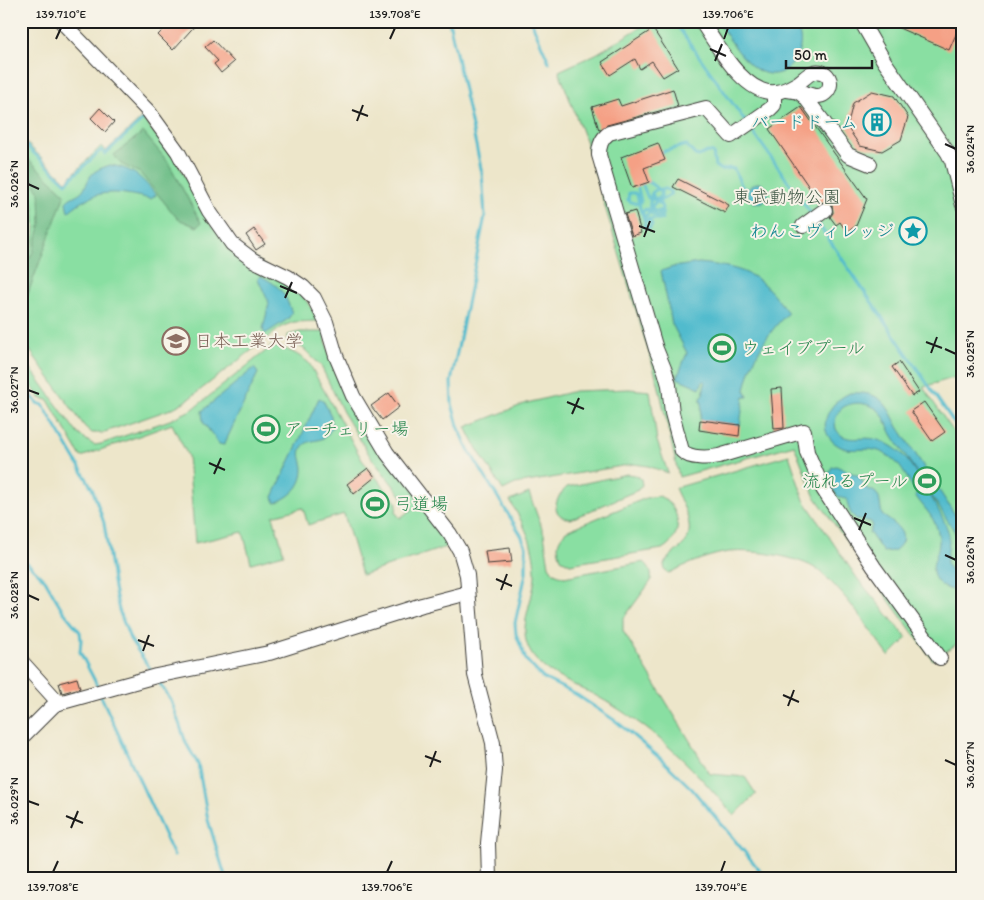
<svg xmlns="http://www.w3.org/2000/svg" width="984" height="900" viewBox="0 0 984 900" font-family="Itim,'Klee One',sans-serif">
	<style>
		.green { fill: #89dfa2; stroke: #527e5f }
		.forest { fill: #6ebe88; stroke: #456d52 }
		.water { fill: #51bbcd; stroke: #366c74 }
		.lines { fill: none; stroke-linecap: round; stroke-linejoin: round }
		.stream { stroke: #51bbcd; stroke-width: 3 }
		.building { fill: #f5a085 }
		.minor-casing { stroke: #3b3a36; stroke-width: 16 }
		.minor { stroke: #fff; stroke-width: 14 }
		.ticks { fill: none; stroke: #1c1c1c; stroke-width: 2 }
		.labels { text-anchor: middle; stroke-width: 4; stroke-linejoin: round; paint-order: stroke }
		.culture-label { font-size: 18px; fill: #0d838f; stroke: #f7f3e8; text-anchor: end }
		.park-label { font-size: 18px; fill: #3d5644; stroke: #f7f3e8 }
		.education-label { font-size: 18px; fill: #785e54; stroke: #f7f3e8; text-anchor: start }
		.leisure-label { font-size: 18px; fill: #27864d; stroke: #f7f3e8; text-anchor: start }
		.neatline { fill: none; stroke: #1c1c1c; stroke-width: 2 }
		.ticks-label { font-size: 12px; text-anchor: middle; fill: #1c1c1c }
	</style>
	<rect width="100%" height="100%" fill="#f7f3e8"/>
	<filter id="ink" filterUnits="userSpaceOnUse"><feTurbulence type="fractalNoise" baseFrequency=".02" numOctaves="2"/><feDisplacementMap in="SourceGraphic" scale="10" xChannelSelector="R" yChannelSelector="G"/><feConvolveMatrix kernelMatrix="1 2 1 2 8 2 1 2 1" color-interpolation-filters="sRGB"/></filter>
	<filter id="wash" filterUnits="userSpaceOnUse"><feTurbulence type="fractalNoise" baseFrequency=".0096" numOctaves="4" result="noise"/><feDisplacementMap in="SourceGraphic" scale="20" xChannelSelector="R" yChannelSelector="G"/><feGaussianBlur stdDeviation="1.12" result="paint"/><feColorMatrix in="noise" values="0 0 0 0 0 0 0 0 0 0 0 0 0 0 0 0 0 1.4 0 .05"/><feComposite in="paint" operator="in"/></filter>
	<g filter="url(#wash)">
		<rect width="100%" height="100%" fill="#ede6ca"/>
		<g class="green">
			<polygon points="651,21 963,21 963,375 923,387 962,444 959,446 963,451 963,640 933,660 868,572 814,495 794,445 679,477 658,383 585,140 559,71 596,54"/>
			<path d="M 142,118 L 174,156 L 212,226 L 300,292 L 310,306 L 319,321 L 294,322 L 283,326 L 186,401 L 171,409 L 102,433 L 92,433 L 85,427 L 21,338 L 21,266 C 39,245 38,212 28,187 C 27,182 22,178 21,173 C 19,162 21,149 21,138 L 66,181 L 101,146 L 106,151 Z"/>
			<path d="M 21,182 C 36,206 35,237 21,261 Z"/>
			<path d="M 300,332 L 324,332 L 330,358 L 452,545 L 362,575 L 344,514 L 308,525 L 303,508 L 273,516 L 284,554 L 251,563 L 243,532 L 195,543 L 188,456 L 172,424 L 81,457 L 48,400 L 40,398 L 23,375 L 21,375 L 21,355 L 78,434 L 94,445 L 101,444 L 170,420 L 193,409 L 272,346 C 287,348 298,354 309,363 L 362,460 L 397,503 L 396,513 L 400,518 L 412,509 L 370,456 L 343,412 L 321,366 L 303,348 L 288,341 L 288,335 Z"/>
			<polygon points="629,389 650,391 657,441 668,473 648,466 634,464 515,484 503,490 476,447 466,427 527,403 575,391"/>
			<path d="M 789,455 L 804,500 L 857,578 L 907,638 L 889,656 C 867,627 847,594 819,571 C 801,556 745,548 723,553 C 704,557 687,564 669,573 L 665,571 L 664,565 C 667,557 676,552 682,546 C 699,530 682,505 675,488 Z"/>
			<path d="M 627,474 L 635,475 L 641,479 L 642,485 L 638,490 L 571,519 C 549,516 554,499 567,487 Z"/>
			<path d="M 529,493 L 544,534 L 549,566 L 554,573 L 564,577 L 644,562 C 651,568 652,573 651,581 L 623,619 L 623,631 L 710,774 L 745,777 L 756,794 L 734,816 C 706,782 677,751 642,725 C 629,716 615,706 600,698 C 578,685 545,676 531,653 C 515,626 536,599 535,571 C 534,542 524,525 510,501 Z"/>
			<path d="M 659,496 C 681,506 685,536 662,549 L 570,564 L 561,559 C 557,546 556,542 566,531 L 646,498 Z"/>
		</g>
		<g class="forest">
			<polygon points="143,132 168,162 201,223 197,227 178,219 140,173 121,164 114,155"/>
			<polygon points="21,152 65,194 21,312 21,271 33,252 41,223 40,195 33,179 21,169"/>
		</g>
		<g class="water">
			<path d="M 717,21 L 791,21 C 816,41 787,93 753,67 C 740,57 727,35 717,21 Z"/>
			<path d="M 110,165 C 134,169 141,177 156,195 L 151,199 C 115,191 97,187 68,212 L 66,202 C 71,196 77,196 82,191 C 86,187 87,182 90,177 C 94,170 102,168 110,165 Z"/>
			<circle cx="758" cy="193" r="10"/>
			<path d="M 699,263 C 747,268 760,274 788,313 C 766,334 751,360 745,390 L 748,397 L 744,397 L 740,425 L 700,420 L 702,402 L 699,401 L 703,394 L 705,382 L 703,381 L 700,388 L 677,378 L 687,353 L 672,324 L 661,271 L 673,267 Z"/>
			<path d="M 261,276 C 281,287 284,292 292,313 L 288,319 L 265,334 L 263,329 L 269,303 L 258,279 Z"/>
			<polygon points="254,368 258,373 224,445 219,444 203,422 202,411"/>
			<path d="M 850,393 C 881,391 886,403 898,427 L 963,527 L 963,550 L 957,535 C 936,502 914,469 893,436 C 888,428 886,417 878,410 C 865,400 842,400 836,417 C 835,421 835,425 836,429 C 844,444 861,436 874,439 C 884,441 894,447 901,453 C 912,463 947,520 949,535 C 950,545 946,555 947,565 L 950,569 L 956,572 L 963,570 L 963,590 C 955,591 948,590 941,585 C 923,570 941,555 939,538 C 937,518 924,509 915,495 L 917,494 C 909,482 902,465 890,457 C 870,442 855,455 839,446 C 813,431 828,402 850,393 Z"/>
			<path d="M 319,398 L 323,400 L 331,416 L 332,428 C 330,431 327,435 325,437 C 319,442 309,439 303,446 C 297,454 303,461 303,469 C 303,487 290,497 275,503 L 273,497 Z"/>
			<path d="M 836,466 L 859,476 L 866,488 L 875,492 L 879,497 L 882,515 C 895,524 914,536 894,551 L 883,552 L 869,532 L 872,526 L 872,523 L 869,521 C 854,523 848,512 847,499 C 833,499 832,484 829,473 L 832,467 Z"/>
		</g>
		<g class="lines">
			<g class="stream">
				<polyline points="449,21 482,173 485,216 451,382 452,404 458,426 468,449 521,535 526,547 526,573 515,623 516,634 526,660 543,678 577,695 617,722 661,759 692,789 767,879"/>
				<polyline points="531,21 549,62"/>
				<polyline points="674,21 745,121"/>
				<polyline points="750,128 812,215"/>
				<polyline points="21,141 66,183 101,150 105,154 146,117 148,119"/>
				<polyline points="662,152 686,145 695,155 699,156 707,152 713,153 715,166 721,170 730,168 734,169 742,187 748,190"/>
				<path d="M 647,181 L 661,191 L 661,197 L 657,199 L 654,198 L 652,193 C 656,188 667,187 671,193 C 667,200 657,199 652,206 L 653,211 L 661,211 L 662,208 L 660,203 C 654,201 650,206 653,211 L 663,213"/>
				<polyline points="642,183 648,198 655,200"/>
				<path d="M 637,184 L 641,201 C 638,205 631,203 628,200 L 629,193 L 635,193 L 637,195 L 641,212 L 645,216 L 647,216 L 649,212"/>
				<polyline points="651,195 649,211 653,215 662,216"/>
				<path d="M 649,211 L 646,209 L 642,212 L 644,219 C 647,220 650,221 652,224 L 650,228 L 645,227 C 643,224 645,222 648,219 L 662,219"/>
				<polyline points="817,222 963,436"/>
				<polyline points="21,383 37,403 43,405 92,488 104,523 114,588 119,610 130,639 153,673"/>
				<polyline points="21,557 45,580 63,611 80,632 81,640 80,652 98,687"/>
				<polyline points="158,681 171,700 186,743 198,764 208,820 226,879"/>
				<polyline points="101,696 174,856"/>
			</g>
		</g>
		<g id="blocks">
			<g class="building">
				<polygon points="172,21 199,21 173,50 158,35"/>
				<polygon points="883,21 962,21 949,50"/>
				<polygon points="653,29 678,68 663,77 652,61 640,69 635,59 610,75 602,62"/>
				<polygon points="213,40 234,62 221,73 214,64 218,61 205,47"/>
				<polygon points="673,89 678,106 607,125 599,130 592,107 618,99 621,106"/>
				<polygon points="872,91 894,96 908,117 901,140 882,151 860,146 847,127 853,103"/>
				<polygon points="801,107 867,199 856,226 847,232 840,222 836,225 830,217 833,213 832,205 828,202 820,203 769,129"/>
				<polygon points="100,108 114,122 105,132 91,118"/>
				<polygon points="658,143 665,160 644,168 649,182 632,188 621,157"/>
				<polygon points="678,179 729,205 725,213 673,187"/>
				<polygon points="635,211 641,233 632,236 625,214"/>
				<polygon points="254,229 265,244 256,250 246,235"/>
				<polygon points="899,362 919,392 912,396 892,367"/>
				<polygon points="782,388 784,428 774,429 771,389"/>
				<polygon points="389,393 399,407 382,420 371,406"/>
				<polygon points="924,402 945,432 932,441 911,411"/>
				<polygon points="700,420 740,425 739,436 699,430"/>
				<polygon points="368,468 375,477 354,494 347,484"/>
				<polygon points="510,548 512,562 487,564 485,551"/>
				<polygon points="77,678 80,688 62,693 59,683"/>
			</g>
		</g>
	</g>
	<g filter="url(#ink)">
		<use href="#blocks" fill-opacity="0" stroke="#3b3a36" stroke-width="1"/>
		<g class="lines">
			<g class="minor-casing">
				<g id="minor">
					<polyline points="61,21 149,112 178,152 209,211 232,244 253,260 288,277 303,287 314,298 326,322 336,356 353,396 387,453 450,534 460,551 467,575 475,675 493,743 495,770 488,843 489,879"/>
					<path d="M 701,21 C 717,44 744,96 776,92 C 785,91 791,87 798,83 C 805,79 811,69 821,72 C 836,76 831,97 816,96 C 811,96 806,93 801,92 C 796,91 791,91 786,90"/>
					<polyline points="861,21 884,61 948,153 952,161 963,205"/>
					<path d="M 774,93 L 774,105 L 770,109 L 731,136 L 706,108 L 609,133 C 601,139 599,146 599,155 L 656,349 L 665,371 L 669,385 L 672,413 L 682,451 C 690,459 708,458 719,456 L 804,431 L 807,452 L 823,489 L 874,567 L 940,658"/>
					<polyline points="800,93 805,97 848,155 870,164"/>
					<polyline points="803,226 825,210"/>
					<polyline points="21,661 59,703"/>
					<polyline points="21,738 54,705 59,703 156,676 269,653 422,605 468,593"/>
				</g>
			</g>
			<use href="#minor" class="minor"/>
		</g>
	</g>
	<path class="ticks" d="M 56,39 L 61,28M 390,39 L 395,28M 724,39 L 728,28M 710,49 L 726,56M 715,61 L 722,44M 352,110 L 368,116M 357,121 L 363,105M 945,144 L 956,149M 28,184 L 39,189M 639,226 L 655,232M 644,237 L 650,221M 280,286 L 297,293M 285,298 L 292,282M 926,342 L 942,348M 945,349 L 956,354M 931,353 L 937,337M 28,390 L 39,394M 567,402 L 584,409M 572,414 L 579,398M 209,463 L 225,470M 214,474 L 221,458M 854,518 L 871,525M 859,530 L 866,513M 945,555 L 956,560M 496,579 L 512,586M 501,590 L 507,574M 28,595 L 39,600M 138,640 L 154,646M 143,651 L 149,635M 783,695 L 799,702M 788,706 L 794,690M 425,756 L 441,762M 945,760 L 956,765M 430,767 L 436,751M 28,801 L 39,805M 66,816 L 83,823M 71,828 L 78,811M 53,872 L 58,861M 387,872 L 392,861M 721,872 L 725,861"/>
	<defs>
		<g id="building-ring" transform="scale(1.4375)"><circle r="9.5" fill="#f7f3e8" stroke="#0f9aa8" stroke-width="1.5"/><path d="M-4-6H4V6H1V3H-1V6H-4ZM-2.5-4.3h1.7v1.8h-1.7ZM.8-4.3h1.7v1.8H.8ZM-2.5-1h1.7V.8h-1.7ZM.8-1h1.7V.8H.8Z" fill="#0f9aa8"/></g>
		<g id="sight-ring" transform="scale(1.4375)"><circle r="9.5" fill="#f7f3e8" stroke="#0f9aa8" stroke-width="1.5"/><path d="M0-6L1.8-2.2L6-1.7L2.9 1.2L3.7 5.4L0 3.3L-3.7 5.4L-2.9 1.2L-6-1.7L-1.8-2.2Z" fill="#0f9aa8"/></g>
		<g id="university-ring" transform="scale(1.4375)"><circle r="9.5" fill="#f7f3e8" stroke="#8d6e63" stroke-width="1.5"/><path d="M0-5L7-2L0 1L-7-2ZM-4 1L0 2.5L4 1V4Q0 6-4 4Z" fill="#8d6e63"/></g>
		<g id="stadium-ring" transform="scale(1.4375)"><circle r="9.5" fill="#f7f3e8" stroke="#2e9e5b" stroke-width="1.5"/><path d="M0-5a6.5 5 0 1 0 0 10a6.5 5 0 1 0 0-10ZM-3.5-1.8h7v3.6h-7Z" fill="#2e9e5b"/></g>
	</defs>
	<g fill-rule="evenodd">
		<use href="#building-ring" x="877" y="122"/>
		<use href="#sight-ring" x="913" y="231"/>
		<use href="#university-ring" x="176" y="341"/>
		<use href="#stadium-ring" x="722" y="348"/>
		<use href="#stadium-ring" x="266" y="429"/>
		<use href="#stadium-ring" x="927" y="481"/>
		<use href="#stadium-ring" x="375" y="504"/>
	</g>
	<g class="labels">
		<g class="culture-label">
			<text x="858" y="128">バードドーム</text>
			<text x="894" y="237">わんこヴィレッジ</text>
		</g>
		<g class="park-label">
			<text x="787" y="203">東武動物公園</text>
		</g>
		<g class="education-label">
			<text x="195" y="347">日本工業大学</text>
		</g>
		<g class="leisure-label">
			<text x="741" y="354">ウェイブプール</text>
			<text x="285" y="435">アーチェリー場</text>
			<text x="908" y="487" text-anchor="end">流れるプール</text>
			<text x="394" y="510">弓道場</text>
		</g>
	</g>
	<rect width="984" height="900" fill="none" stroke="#f7f3e8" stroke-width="55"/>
	<path d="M786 60v8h86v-8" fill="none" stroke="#1c1c1c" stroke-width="2.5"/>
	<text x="794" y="60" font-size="15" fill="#1c1c1c" stroke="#f7f3e8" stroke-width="4" paint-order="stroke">50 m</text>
	<rect x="28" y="28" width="928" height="844" class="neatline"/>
	<g class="ticks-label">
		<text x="61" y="18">139.710°E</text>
		<text x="395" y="18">139.708°E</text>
		<text x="728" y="18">139.706°E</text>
		<text transform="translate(970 149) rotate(-90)" y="4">36.024°N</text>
		<text transform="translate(14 184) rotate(-90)" y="4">36.026°N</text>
		<text transform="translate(970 354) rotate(-90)" y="4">36.025°N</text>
		<text transform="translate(14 390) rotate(-90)" y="4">36.027°N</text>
		<text transform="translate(970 560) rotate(-90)" y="4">36.026°N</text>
		<text transform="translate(14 595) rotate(-90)" y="4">36.028°N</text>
		<text transform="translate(970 765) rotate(-90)" y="4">36.027°N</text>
		<text transform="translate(14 801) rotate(-90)" y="4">36.029°N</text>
		<text x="53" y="891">139.708°E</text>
		<text x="387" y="891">139.706°E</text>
		<text x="721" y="891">139.704°E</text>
	</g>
</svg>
